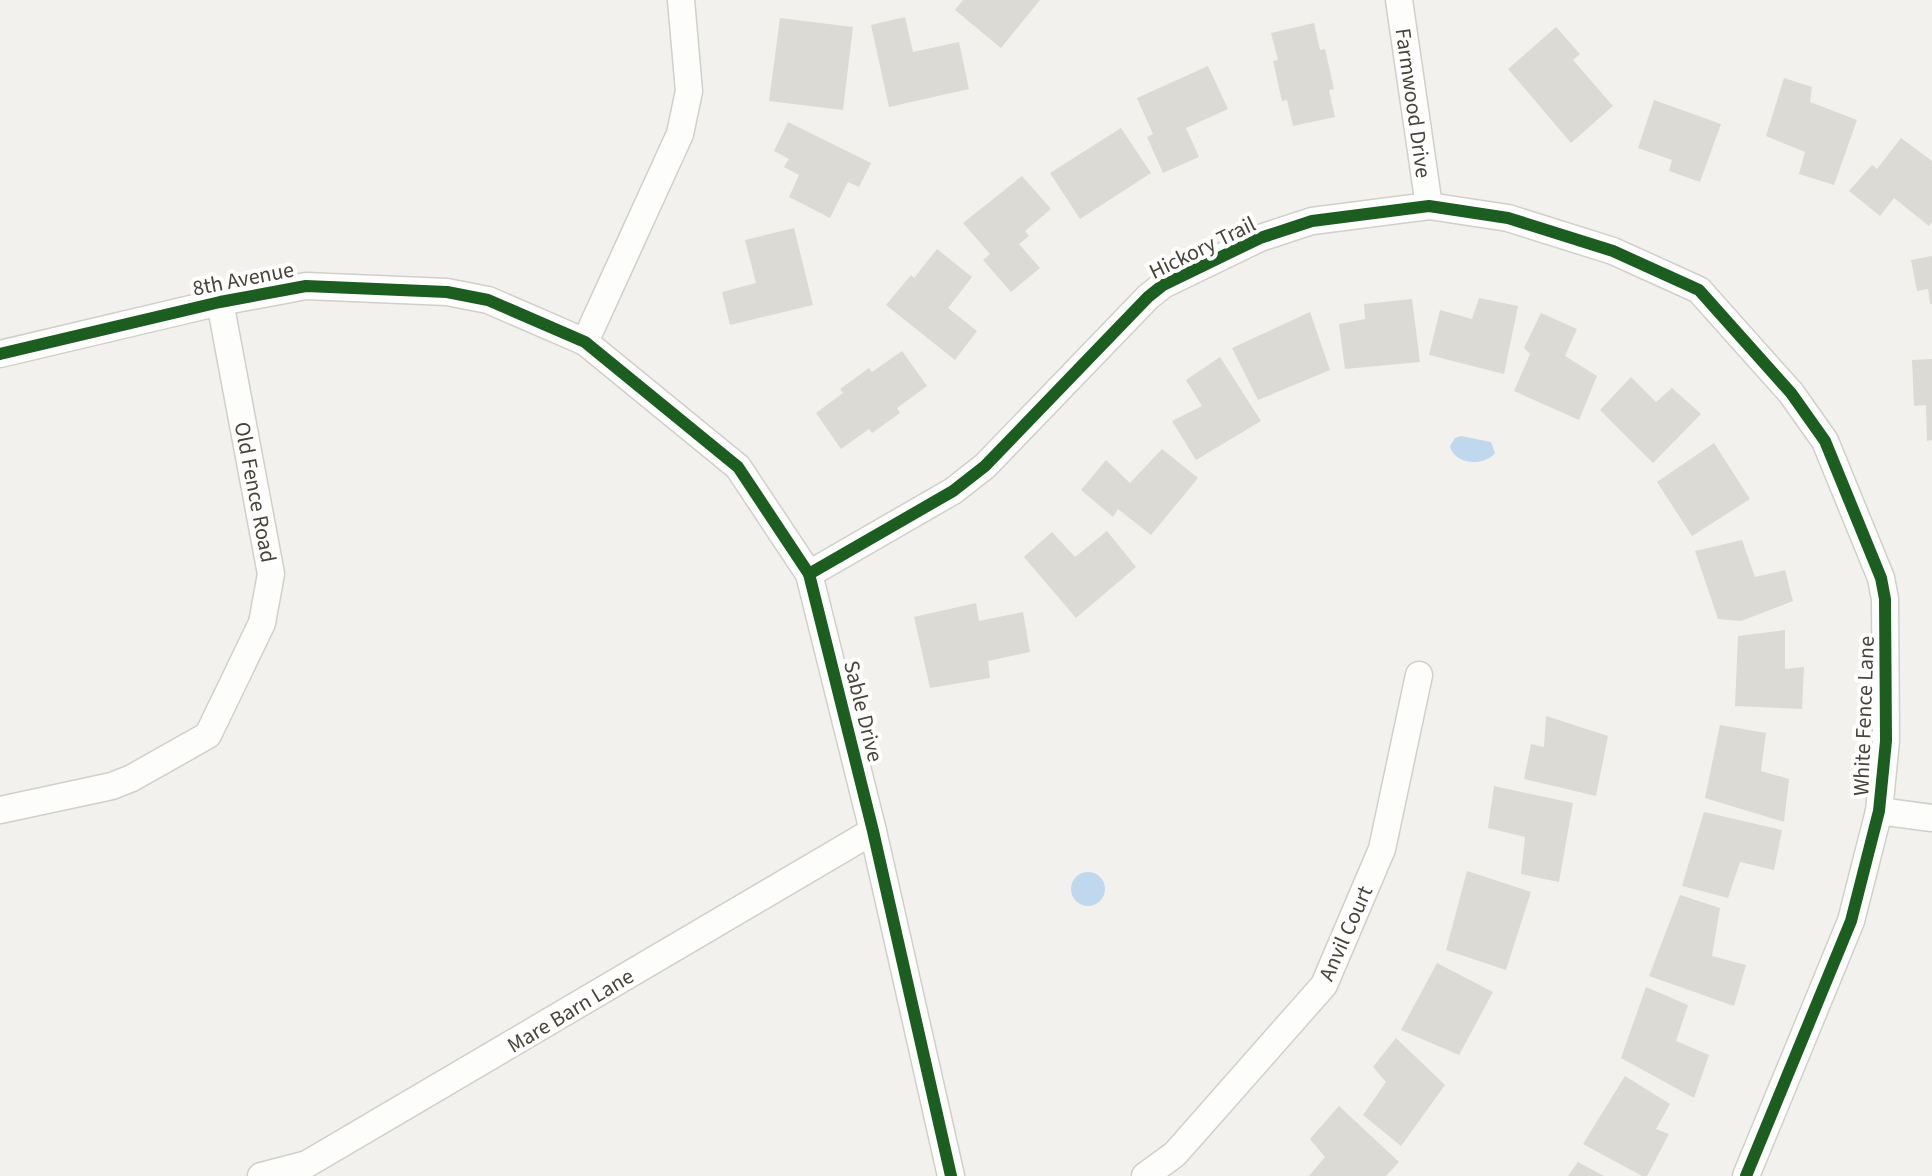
<svg xmlns="http://www.w3.org/2000/svg" width="1932" height="1176" viewBox="0 0 1932 1176" font-family="'Source Sans 3',sans-serif">
	<style>
		.water { fill: #c0d8ee }
		.building { fill: #dcdad5 }
		.lines { fill: none; stroke-linecap: round; stroke-linejoin: round }
		.street-casing { stroke: #d1cfca; stroke-width: 29 }
		.street { stroke: #fdfdfc; stroke-width: 26 }
		.cycleway-casing { stroke: #fff; stroke-width: 17 }
		.cycleway { stroke: #1b5e20; stroke-width: 12 }
		.labels { text-anchor: middle; stroke-width: 8; stroke-linejoin: round; paint-order: stroke }
		.street-label { font-size: 22px; fill: #494439; stroke: #fff }
	</style>
	<rect width="100%" height="100%" fill="#f3f1ed"/>
	<g class="water">
		<path d="M 1461,436 L 1491,442 L 1495,453 C 1484,467 1454,465 1450,446 L 1455,438 Z"/>
		<circle cx="1088" cy="889" r="17"/>
	</g>
	<g class="building">
		<polygon points="963,0 1040,0 1001,48 955,10"/>
		<polygon points="905,17 913,52 959,42 969,89 889,107 871,25"/>
		<polygon points="780,18 853,27 843,110 769,101"/>
		<polygon points="1314,23 1320,50 1325,49 1334,89 1329,90 1335,117 1293,126 1287,100 1282,101 1273,61 1278,60 1271,33"/>
		<polygon points="1556,27 1580,54 1573,60 1613,106 1571,143 1508,69"/>
		<polygon points="1208,66 1228,109 1186,128 1199,157 1163,173 1147,137 1153,134 1137,98"/>
		<polygon points="1784,78 1812,87 1810,102 1857,120 1834,185 1799,174 1805,152 1766,136"/>
		<polygon points="1654,100 1721,124 1700,182 1669,171 1672,160 1638,148"/>
		<polygon points="788,122 871,163 859,187 848,182 830,218 789,197 799,175 784,167 789,159 774,151"/>
		<polygon points="1121,128 1151,173 1080,219 1050,173"/>
		<polygon points="1901,138 1932,161 1932,222 1929,226 1894,198 1880,216 1849,191 1872,165 1877,169"/>
		<polygon points="1022,176 1051,209 1025,231 1029,236 1019,244 1040,268 1011,292 983,260 990,254 963,223"/>
		<polygon points="794,228 813,305 730,325 722,292 756,283 745,240"/>
		<polygon points="937,249 972,277 948,308 977,331 955,360 886,305 911,275 914,278"/>
		<polygon points="1932,256 1932,304 1930,304 1928,289 1917,291 1911,260"/>
		<polygon points="1479,298 1518,306 1504,374 1429,355 1440,310 1472,319"/>
		<polygon points="1412,299 1420,362 1345,369 1339,324 1365,319 1364,304"/>
		<polygon points="1310,312 1330,370 1258,400 1232,348"/>
		<polygon points="1541,313 1577,329 1565,356 1597,376 1579,420 1514,391 1530,354 1524,348"/>
		<polygon points="902,351 927,386 897,408 900,413 872,433 869,429 841,449 816,413 843,393 840,389 869,368 872,372"/>
		<polygon points="1220,357 1261,421 1196,460 1172,421 1202,406 1186,380"/>
		<polygon points="1932,359 1932,440 1927,441 1926,405 1914,406 1912,360"/>
		<polygon points="1631,377 1656,402 1672,388 1701,414 1653,463 1600,410"/>
		<polygon points="1714,443 1750,499 1692,536 1657,482"/>
		<polygon points="1162,449 1198,478 1151,535 1118,509 1113,517 1081,490 1106,460 1130,483"/>
		<polygon points="1107,531 1136,567 1076,618 1024,557 1052,532 1075,557"/>
		<polygon points="1742,540 1755,577 1785,570 1793,601 1741,621 1718,619 1695,551"/>
		<polygon points="976,603 979,621 1023,612 1030,652 988,661 990,678 930,688 914,617"/>
		<polygon points="1785,630 1785,669 1804,667 1802,709 1735,706 1738,636"/>
		<polygon points="1546,716 1608,736 1596,796 1524,779 1531,744 1544,747"/>
		<polygon points="1720,725 1766,733 1761,771 1789,779 1784,822 1705,798"/>
		<polygon points="1494,786 1573,803 1559,882 1521,874 1525,837 1488,828"/>
		<polygon points="1704,812 1782,830 1774,870 1740,862 1728,898 1682,886"/>
		<polygon points="1467,871 1531,892 1506,970 1446,950"/>
		<polygon points="1680,895 1720,908 1712,956 1746,965 1734,1006 1649,976"/>
		<polygon points="1437,963 1493,992 1459,1055 1401,1030"/>
		<polygon points="1646,987 1688,1005 1676,1041 1709,1055 1694,1098 1621,1058"/>
		<polygon points="1396,1038 1445,1085 1401,1146 1363,1115 1386,1082 1373,1067"/>
		<polygon points="1625,1076 1670,1104 1656,1129 1669,1134 1647,1176 1642,1176 1583,1144"/>
		<polygon points="1339,1106 1399,1162 1386,1176 1309,1176 1325,1157 1310,1139"/>
		<polygon points="1578,1162 1604,1176 1568,1176"/>
	</g>
	<g class="lines">
		<g class="street-casing">
			<g id="street">
				<polyline points="1399,0 1429,206"/>
				<polyline points="585,342 680,134 689,91 681,0"/>
				<polyline points="0,354 220,302 306,286 447,292 488,300 585,342 738,467 809,574 873,831 951,1176"/>
				<polyline points="809,574 953,491 985,466 1148,297 1163,285 1260,238 1312,221 1429,206 1508,218 1613,251 1699,290 1791,393 1825,441 1881,578 1885,599 1886,741 1879,811 1851,921 1746,1176"/>
				<polyline points="0,810 112,786 132,778 208,735 262,623 271,574 220,302"/>
				<polyline points="1879,811 1932,818"/>
				<polyline points="261,1176 307,1164 873,831"/>
				<polyline points="1145,1176 1175,1154 1324,985 1382,849 1419,675"/>
			</g>
		</g>
		<use href="#street" class="street"/>
		<g class="cycleway-casing">
			<g id="cycleway">
				<polyline points="0,354 220,302 306,286 447,292 488,300 585,342 738,467 809,574 873,831 951,1176"/>
				<polyline points="809,574 953,491 985,466 1148,297 1163,285 1260,238 1312,221 1429,206 1508,218 1613,251 1699,290 1791,393 1825,441 1881,578 1885,599 1886,741 1879,811 1851,921 1746,1176"/>
			</g>
		</g>
		<use href="#cycleway" class="cycleway"/>
	</g>
	<g class="labels">
		<g class="street-label">
			<text transform="translate(1414 103) rotate(82)" y="8">Farmwood Drive</text>
			<text transform="translate(1202 247) rotate(-26)" y="8">Hickory Trail</text>
			<text transform="translate(243 278) rotate(-11)" y="8">8th Avenue</text>
			<text transform="translate(256 492) rotate(79)" y="8">Old Fence Road</text>
			<text transform="translate(864 711) rotate(76)" y="8">Sable Drive</text>
			<text transform="translate(1863 716) rotate(-88)" y="8">White Fence Lane</text>
			<text transform="translate(1345 933) rotate(-66)" y="8">Anvil Court</text>
			<text transform="translate(570 1010) rotate(-31)" y="8">Mare Barn Lane</text>
		</g>
	</g>
</svg>
